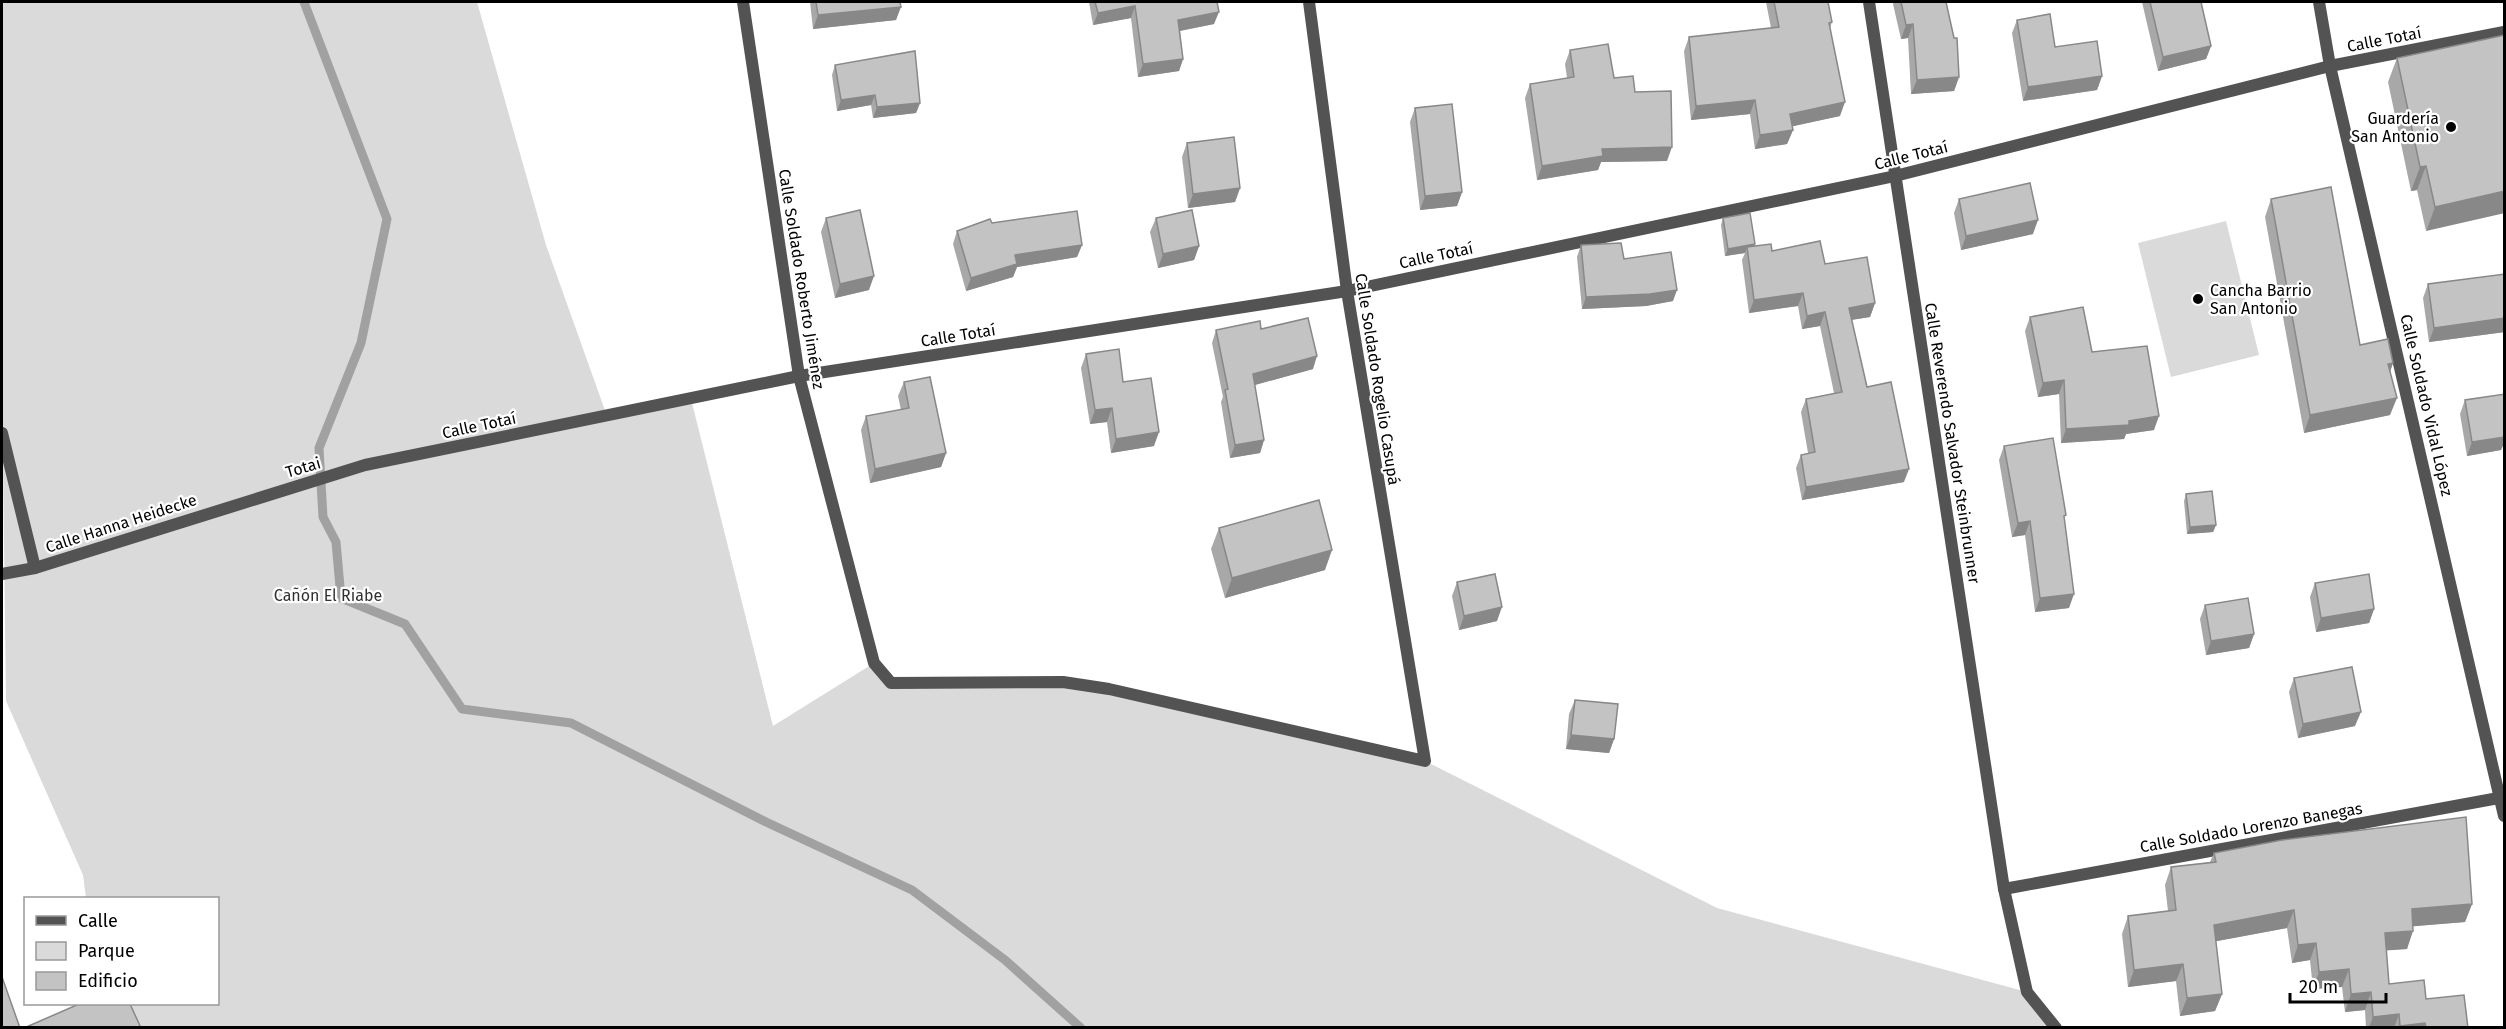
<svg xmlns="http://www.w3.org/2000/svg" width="2506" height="1029" viewBox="0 0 2506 1029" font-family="'Fira Sans',sans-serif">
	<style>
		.green { fill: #dadada }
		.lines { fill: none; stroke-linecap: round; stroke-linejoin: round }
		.stream { stroke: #a1a1a1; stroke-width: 9 }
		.street { stroke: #535353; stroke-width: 12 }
		.wall { fill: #a8a8a8 }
		.shaded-wall { fill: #888 }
		.building { fill: #c3c3c3; stroke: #888; stroke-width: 1.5 }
		.poi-dot { fill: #000; stroke: #fff; stroke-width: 2 }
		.labels { text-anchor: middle; stroke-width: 4.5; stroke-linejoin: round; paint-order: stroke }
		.street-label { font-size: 16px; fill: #000; stroke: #fff }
		.poi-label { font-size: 16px; fill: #000; stroke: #fff; text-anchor: end }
		.park-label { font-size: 16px; fill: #313131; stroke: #fff }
	</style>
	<rect width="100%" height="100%" fill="#fff"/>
	<g class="green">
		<polygon points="2,2 477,2 546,245 607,416 691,399 773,726 874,663 891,683 1063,682 1425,761 1717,908 2027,992 2056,1027 104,1027 103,1004 218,1004 218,898 86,898 83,875 6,701 2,387"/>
		<polygon points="2226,221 2259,355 2171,377 2138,243"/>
	</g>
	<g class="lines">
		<polyline class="stream" points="304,2 387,219 361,343 319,448 323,517 336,542 341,598 405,624 462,709 571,723 766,822 912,890 1005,960 1081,1028"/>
		<g class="street">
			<polyline points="743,2 799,376 874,663 891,683 1063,682 1109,689 1425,761 1347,291 1309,2"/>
			<polyline points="1869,2 2004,889 2027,992 2056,1028"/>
			<polyline points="2319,2 2330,66 2504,816"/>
			<polyline points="2,433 35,568"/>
			<polyline points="2,574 35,568 365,465 799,376 1347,291 1895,176 2330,66 2504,32"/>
			<polyline points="2004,889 2504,797"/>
		</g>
	</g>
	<g class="wall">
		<polygon points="810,2 900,2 896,20 813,29"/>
		<polygon points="1089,2 1217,2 1214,24 1180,31 1183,59 1179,71 1138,77 1131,18 1093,25"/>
		<polygon points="1766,2 1828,2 1832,22 1830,28 1840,116 1792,126 1793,130 1787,144 1755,149 1750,114 1691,120 1684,51 1689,37 1771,28"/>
		<polygon points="1894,2 1946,2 1959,77 1954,91 1911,94 1908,38 1901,39 1893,4"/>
		<polygon points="2142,2 2201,2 2211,46 2206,59 2158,71"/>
		<polygon points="2017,20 2055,47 2102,76 2097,90 2023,101 2012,33"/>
		<polygon points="2505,35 2426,231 2417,190 2411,191 2388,82 2397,58"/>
		<polygon points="1570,50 1635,92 1667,161 1601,162 1598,170 1537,180 1525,98 1530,84 1567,78 1565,64"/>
		<polygon points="835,65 920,103 916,113 873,118 871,105 837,111 832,75"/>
		<polygon points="1415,108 1462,192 1457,206 1420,210 1410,122"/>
		<polygon points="1187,143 1240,188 1235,202 1188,208 1182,157"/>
		<polygon points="1959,199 2033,234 1961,250 1954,213"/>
		<polygon points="2271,199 2360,345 2393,363 2390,372 2390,415 2304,433 2265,217"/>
		<polygon points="826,218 869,290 835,298 821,232"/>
		<polygon points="1156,218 1199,246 1194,260 1158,268 1150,232"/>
		<polygon points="1723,218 1755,246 1825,264 1875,303 1870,317 1851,320 1867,387 1904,482 1802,500 1796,468 1801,455 1808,453 1801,412 1806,399 1834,393 1820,326 1802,329 1798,306 1749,313 1742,260 1745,253 1725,256 1721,225"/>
		<polygon points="992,223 1082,245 1077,257 1017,267 1013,277 966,291 953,244 957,231"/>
		<polygon points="1581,245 1624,259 1673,301 1646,306 1582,309 1577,257"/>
		<polygon points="2505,274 2505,332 2429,342 2423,298 2428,284"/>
		<polygon points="2030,317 2092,352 2154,430 2126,434 2124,439 2061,443 2059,394 2038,397 2025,331"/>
		<polygon points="1261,329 1313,369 1254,385 1264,440 1260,453 1230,458 1221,402 1223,397 1212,343 1216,330"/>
		<polygon points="1086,354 1123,382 1154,446 1111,453 1107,422 1090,424 1081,368"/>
		<polygon points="904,382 946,453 941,467 870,483 861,430 866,416 901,410 898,396"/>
		<polygon points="2505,394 2505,441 2501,450 2467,456 2460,414 2465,400"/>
		<polygon points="2004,446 2064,520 2069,608 2035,612 2025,535 2012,537 1999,460"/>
		<polygon points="2186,494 2216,525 2213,532 2187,534 2184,501"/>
		<polygon points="1219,528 1325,570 1225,598 1211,549"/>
		<polygon points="1457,582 1497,621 1459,630 1452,596"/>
		<polygon points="2315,583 2374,609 2369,623 2316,632 2310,597"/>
		<polygon points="2205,605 2254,634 2249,648 2206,655 2200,619"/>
		<polygon points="2294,678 2355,726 2298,738 2289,692"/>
		<polygon points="1575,700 1614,739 1609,753 1566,749 1569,714"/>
		<polygon points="2214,853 2472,904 2465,922 2413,926 2407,949 2386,950 2389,984 2426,999 2468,1028 2366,1028 2365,1010 2345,1012 2342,987 2313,989 2310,960 2292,963 2287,928 2216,941 2222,994 2215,1011 2180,1016 2176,981 2128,987 2122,934 2128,916 2168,911 2165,885 2171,867 2210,862"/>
	</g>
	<g class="shaded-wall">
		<polygon points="1135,6 1131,18 1093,25 1098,13"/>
		<polygon points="901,7 896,20 813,29 818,15"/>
		<polygon points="1219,12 1214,24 1174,32 1178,20"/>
		<polygon points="1913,24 1908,38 1901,39 1906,25"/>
		<polygon points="2211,46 2206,59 2158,71 2163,57"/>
		<polygon points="1183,59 1179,71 1138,77 1143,64"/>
		<polygon points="2102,76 2097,90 2023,101 2028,87"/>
		<polygon points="1959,77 1954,91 1911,94 1917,80"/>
		<polygon points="875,95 871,105 837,111 841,100"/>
		<polygon points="1755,100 1750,114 1691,120 1696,106"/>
		<polygon points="1845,102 1840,116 1785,128 1790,114"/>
		<polygon points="920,103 916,113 873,118 877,107"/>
		<polygon points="1793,130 1787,144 1755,149 1760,135"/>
		<polygon points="1672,147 1667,161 1601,162 1598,170 1537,180 1542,166 1602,149"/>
		<polygon points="2426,166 2417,190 2411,191 2420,167"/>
		<polygon points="1240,188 1235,202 1188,208 1193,194"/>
		<polygon points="2505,191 2505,213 2426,231 2435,207"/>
		<polygon points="1462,192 1457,206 1420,210 1425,196"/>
		<polygon points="2038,220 2033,234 1961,250 1966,236"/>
		<polygon points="1755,244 1753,252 1747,247 1745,253 1725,256 1728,249"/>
		<polygon points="1082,245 1077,257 1017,267 1013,277 966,291 971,278 1015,255"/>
		<polygon points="1199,246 1194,260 1158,268 1163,254"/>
		<polygon points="874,276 869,290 835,298 840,284"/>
		<polygon points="1677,290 1673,301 1646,306 1582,309 1586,297"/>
		<polygon points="1803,293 1798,306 1749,313 1754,300"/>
		<polygon points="1875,303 1870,317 1844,321 1849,308"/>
		<polygon points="1825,312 1820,326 1802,329 1807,316"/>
		<polygon points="2505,318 2505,332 2429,342 2434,328"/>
		<polygon points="1317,356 1313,369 1248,387 1253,374"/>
		<polygon points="2393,363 2387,380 2388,364"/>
		<polygon points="2064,380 2059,394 2038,397 2043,383"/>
		<polygon points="2397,398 2390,415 2304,433 2310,415"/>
		<polygon points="1112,408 1107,422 1090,424 1095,410"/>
		<polygon points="2159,416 2154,430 2126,434 2124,439 2061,443 2066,429"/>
		<polygon points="1159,432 1154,446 1111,453 1116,439"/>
		<polygon points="2505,437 2505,441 2501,450 2467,456 2472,442"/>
		<polygon points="1264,440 1260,453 1230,458 1235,445"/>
		<polygon points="946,453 941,467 870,483 875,469"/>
		<polygon points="1909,469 1904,482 1802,500 1806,487"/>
		<polygon points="2030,521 2025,535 2012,537 2018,523"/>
		<polygon points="2216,525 2213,532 2187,534 2190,527"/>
		<polygon points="1332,550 1325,570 1225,598 1232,578"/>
		<polygon points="2074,594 2069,608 2035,612 2040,598"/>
		<polygon points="1502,607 1497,621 1459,630 1464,616"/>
		<polygon points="2374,609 2369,623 2316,632 2321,618"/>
		<polygon points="2254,634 2249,648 2206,655 2211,641"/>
		<polygon points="2361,712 2355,726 2298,738 2303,724"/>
		<polygon points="1571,735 1614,739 1609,753 1566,749"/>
		<polygon points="2472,904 2465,922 2405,927 2412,909"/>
		<polygon points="2294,910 2287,928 2207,943 2214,925"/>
		<polygon points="2413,931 2407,949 2379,951 2385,933"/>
		<polygon points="2316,943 2310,960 2292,963 2298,945"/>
		<polygon points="2183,964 2176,981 2128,987 2134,970"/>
		<polygon points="2349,969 2342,987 2313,989 2319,972"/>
		<polygon points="2371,992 2365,1010 2345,1012 2351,994"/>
		<polygon points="2222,994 2215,1011 2180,1016 2187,998"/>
		<polygon points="2399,1014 2394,1028 2369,1028 2373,1017"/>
		<polygon points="2425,1023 2424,1028 2400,1028 2400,1026"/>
	</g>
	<g class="building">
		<polygon points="816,2 900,2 901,7 818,15"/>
		<polygon points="1095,2 1217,2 1219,12 1178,20 1183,59 1143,64 1135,6 1098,13"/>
		<polygon points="1774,2 1828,2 1832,22 1829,23 1845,102 1790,114 1793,130 1760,135 1755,100 1696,106 1689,37 1779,27"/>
		<polygon points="1901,2 1946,2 1954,38 1957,38 1959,77 1917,80 1913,24 1906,25"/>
		<polygon points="2150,2 2201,2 2211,46 2163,57"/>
		<polygon points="2050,14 2055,47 2097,41 2102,76 2028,87 2017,20"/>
		<polygon points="2505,35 2505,191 2435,207 2426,166 2420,167 2397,58"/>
		<polygon points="1608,44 1614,78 1633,76 1635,92 1671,91 1672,147 1602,149 1603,156 1542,166 1530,84 1574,77 1570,50"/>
		<polygon points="915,51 920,103 877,107 875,95 841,100 835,65"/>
		<polygon points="1452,104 1462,192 1425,196 1415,108"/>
		<polygon points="1234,137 1240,188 1193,194 1187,143"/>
		<polygon points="2030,183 2038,220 1966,236 1959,199"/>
		<polygon points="2331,187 2360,345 2388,339 2393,363 2388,364 2397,398 2310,415 2271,199"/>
		<polygon points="860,210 874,276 840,284 826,218"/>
		<polygon points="1192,210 1199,246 1163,254 1156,218"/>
		<polygon points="1077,211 1082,245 1015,255 1017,264 971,278 957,231 990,219 992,223"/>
		<polygon points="1750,213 1755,244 1728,249 1723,218"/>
		<polygon points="1820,241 1825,264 1867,257 1875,303 1849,308 1867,387 1891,382 1909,469 1806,487 1801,455 1815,452 1806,399 1842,392 1825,312 1807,316 1803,293 1754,300 1747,247 1771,244 1772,251"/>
		<polygon points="1621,243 1624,259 1671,252 1677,290 1650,294 1586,297 1581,245"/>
		<polygon points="2505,274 2505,318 2434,328 2428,284"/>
		<polygon points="2083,307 2092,352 2147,346 2159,416 2129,421 2129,425 2066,429 2064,380 2043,383 2030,317"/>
		<polygon points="1308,318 1317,356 1253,374 1264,440 1235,445 1225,390 1228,389 1216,330 1260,321 1261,329"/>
		<polygon points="1119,349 1123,382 1151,378 1159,432 1116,439 1112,408 1095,410 1086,354"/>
		<polygon points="930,377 946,453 875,469 866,416 909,408 904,382"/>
		<polygon points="2505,394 2505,419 2504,419 2505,437 2472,442 2465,400"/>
		<polygon points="2053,438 2066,515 2064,516 2074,594 2040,598 2030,521 2018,523 2004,446"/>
		<polygon points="2212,491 2216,525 2190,527 2186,494"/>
		<polygon points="1319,500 1332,550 1232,578 1219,528"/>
		<polygon points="1495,574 1502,607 1464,616 1457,582"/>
		<polygon points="2369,574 2374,609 2321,618 2315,583"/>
		<polygon points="2248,598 2254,634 2211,641 2205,605"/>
		<polygon points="2352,667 2361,712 2303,724 2294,678"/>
		<polygon points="1575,700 1618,704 1614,739 1571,735"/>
		<polygon points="2466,817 2472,904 2412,909 2413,931 2385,933 2389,984 2424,980 2426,999 2464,995 2468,1028 2426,1028 2425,1023 2400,1026 2399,1014 2373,1017 2371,992 2351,994 2349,969 2319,972 2316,943 2298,945 2294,910 2214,925 2222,994 2187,998 2183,964 2134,970 2128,916 2176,910 2171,867 2216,862 2214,853 2282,840"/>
		<polygon points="2,977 20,1028 2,1028"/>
		<polygon points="79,1004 130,1004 141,1028 24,1028"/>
	</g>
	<g class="poi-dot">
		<circle cx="2451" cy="127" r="6"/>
		<circle cx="2198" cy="299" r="6"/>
	</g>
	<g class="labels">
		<g class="street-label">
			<text transform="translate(2384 39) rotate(-11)" y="6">Calle Totaí</text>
			<text transform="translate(1911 155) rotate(-14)" y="6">Calle Totaí</text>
			<text transform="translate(1436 255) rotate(-12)" y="6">Calle Totaí</text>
			<text transform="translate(802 279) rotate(81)" y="6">Calle Soldado Roberto Jiménez</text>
			<text transform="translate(958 335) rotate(-9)" y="6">Calle Totaí</text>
			<text transform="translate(1378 379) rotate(81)" y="6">Calle Soldado Rogelio Casupá</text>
			<text transform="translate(2427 405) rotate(77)" y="6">Calle Soldado Vidal López</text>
			<text transform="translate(479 425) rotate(-12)" y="6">Calle Totaí</text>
			<text transform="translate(1953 443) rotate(81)" y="6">Calle Reverendo Salvador Steinbrunner</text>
			<text transform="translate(303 467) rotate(-16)" y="6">Totai</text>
			<text transform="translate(121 523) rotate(-18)" y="6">Calle Hanna Heidecke</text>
			<text transform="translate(2251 827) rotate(-10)" y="6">Calle Soldado Lorenzo Banegas</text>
		</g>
		<g class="poi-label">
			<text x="2439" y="124">Guardería<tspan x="2439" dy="18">San Antonio</tspan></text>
			<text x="2210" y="296" text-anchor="start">Cancha Barrio<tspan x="2210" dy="18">San Antonio</tspan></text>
		</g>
		<g class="park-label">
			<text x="328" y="601">Cañón El Riabe</text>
		</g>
	</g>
	<rect width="2506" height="1029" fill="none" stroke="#000000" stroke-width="6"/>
	<rect x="24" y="897" width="195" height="108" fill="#ffffff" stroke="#999999" stroke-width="1.5"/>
	<rect x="36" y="916" width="30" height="9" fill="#535353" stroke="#999999" stroke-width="1.5"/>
	<text x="78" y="927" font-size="18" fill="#000000">Calle</text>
	<rect x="36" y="942" width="30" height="18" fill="#dadada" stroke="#999999" stroke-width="1.5"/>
	<text x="78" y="957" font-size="18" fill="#000000">Parque</text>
	<rect x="36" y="972" width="30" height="18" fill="#c3c3c3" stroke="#999999" stroke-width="1.5"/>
	<text x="78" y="987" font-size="18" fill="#000000">Edificio</text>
	<path d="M2290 993v9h96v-9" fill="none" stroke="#000000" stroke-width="3"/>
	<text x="2299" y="993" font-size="18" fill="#000000" stroke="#ffffff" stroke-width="4.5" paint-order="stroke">20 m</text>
</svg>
